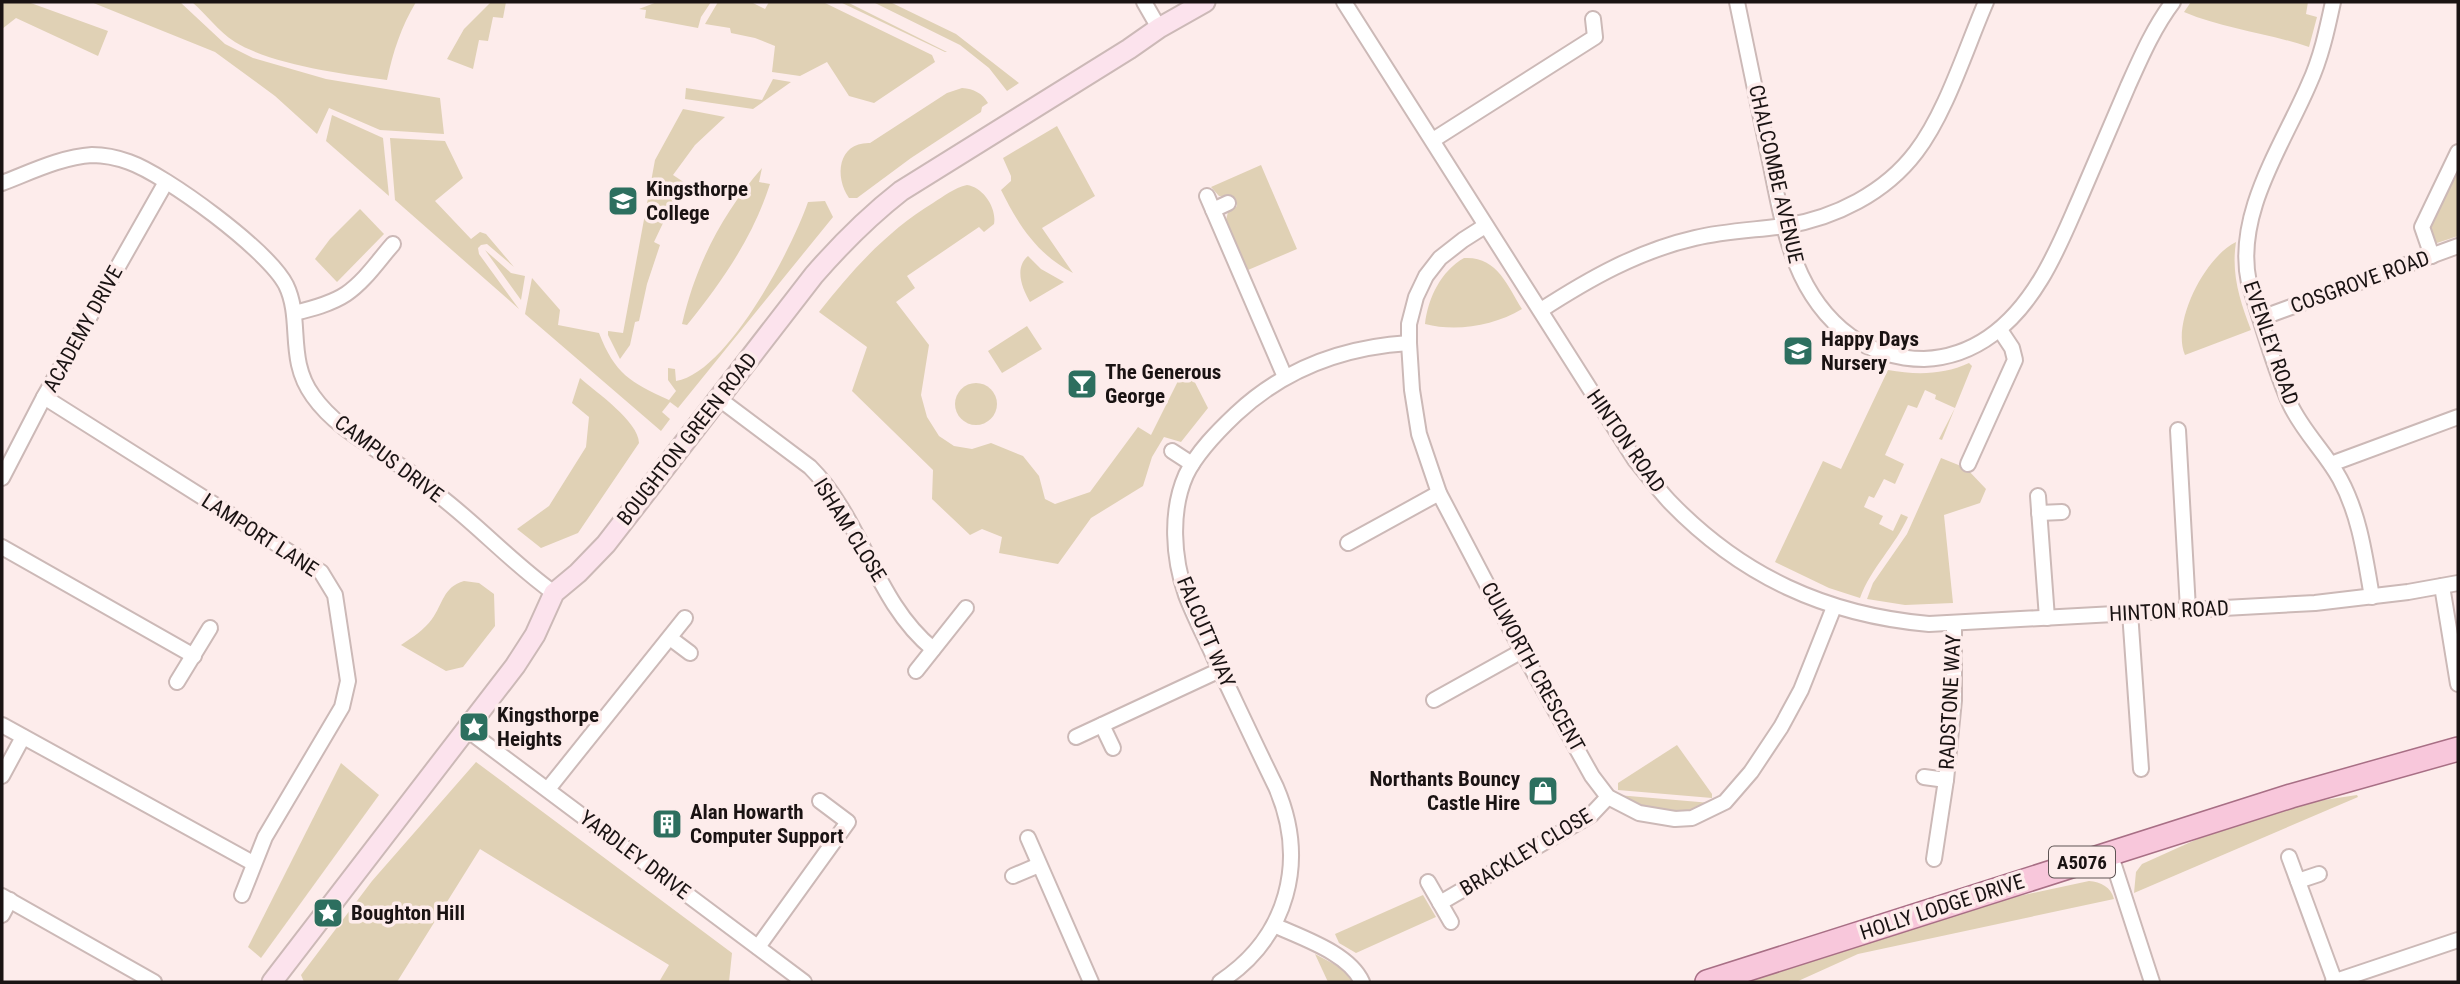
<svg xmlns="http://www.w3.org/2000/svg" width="2460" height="984" viewBox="0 0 2460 984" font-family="'Roboto Condensed',sans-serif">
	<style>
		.green { fill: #e0d1b5 }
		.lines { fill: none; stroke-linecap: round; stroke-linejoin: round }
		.street-casing { stroke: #ccb9b7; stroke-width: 18 }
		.secondary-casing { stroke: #ccb9b7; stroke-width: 23 }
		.primary-casing { stroke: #a86f85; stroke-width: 26 }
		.street { stroke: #fff; stroke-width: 14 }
		.secondary { stroke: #fce3ed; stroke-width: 19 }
		.primary { stroke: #f8c7db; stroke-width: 23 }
		.labels { text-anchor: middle; stroke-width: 7; stroke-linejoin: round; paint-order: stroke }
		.shield { fill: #fdeceb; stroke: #5e5454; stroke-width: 2 }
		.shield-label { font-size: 19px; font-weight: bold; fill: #1a1313 }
		.street-label { font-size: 21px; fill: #1a1313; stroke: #fdeceb }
		.poi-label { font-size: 21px; font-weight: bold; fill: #1a1313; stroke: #fdeceb; text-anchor: start }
	</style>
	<rect width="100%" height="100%" fill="#fdeceb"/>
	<g class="green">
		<polygon points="2,2 28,2 108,31 98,56 16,18 2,29"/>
		<polygon points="91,2 180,2 225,44 253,58 326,79 440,98 444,134 380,130 329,108 317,134 275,96 215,52"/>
		<path d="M 192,2 L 416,2 C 401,27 393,52 387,80 C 343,74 273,65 235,42 C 218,31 207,15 192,2 Z"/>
		<polygon points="491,2 506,2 503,18 493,17 488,41 479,40 473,69 447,59 464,29"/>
		<polygon points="657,2 711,2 701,17 698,28 645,18 646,10 639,9"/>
		<polygon points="718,2 751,2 765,9 769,2 823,2 932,55 935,62 874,103 849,96 827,62 800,76 772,72 775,46 755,38 731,33 730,28 705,24"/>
		<polygon points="840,2 847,2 947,52 945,52"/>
		<polygon points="873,2 890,2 956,34 1019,83 1007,91 989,68 960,45"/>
		<path d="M 2191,2 L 2308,2 L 2306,14 L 2317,17 L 2309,47 C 2268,33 2224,29 2184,12 Z"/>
		<polygon points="773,79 791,82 753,109 685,99 686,88 762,100"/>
		<path d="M 962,88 C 974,89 982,93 988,103 L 982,107 L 981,112 L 911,158 L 857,198 L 849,198 C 834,176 838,142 870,143 L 947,93 Z"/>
		<polygon points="683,109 725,117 695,145 673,175 685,183 673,202 654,242 660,245 647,284 639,321 635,322 630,345 620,359 608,335 608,331 623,333 655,160"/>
		<polygon points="332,115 383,138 389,196 326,141"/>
		<path d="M 1057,126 L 1095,196 L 1042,228 L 1073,273 C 1037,254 1019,226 1001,190 L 1011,181 L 1011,176 L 1003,158 Z"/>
		<polygon points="390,138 445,141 463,178 435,201 471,239 480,232 486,234 514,267 487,244 481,245 478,248 479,254 519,309 395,200"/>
		<polygon points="1261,165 1297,249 1248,270 1226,220 1228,212 1237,206 1233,197 1219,196 1211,187"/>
		<path d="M 762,168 L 759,182 L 770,184 C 753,237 722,282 687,325 L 682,324 C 696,264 722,214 762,168 Z"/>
		<polygon points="2458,169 2458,236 2437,243 2433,241 2429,226"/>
		<path d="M 967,185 C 983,187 997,208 994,224 L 984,232 L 979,227 L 907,276 L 915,288 L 896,302 L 929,345 L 921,395 L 927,417 L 939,436 L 954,446 L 972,449 L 991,443 L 1023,456 L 1039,476 L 1045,499 L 1055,504 L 1090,492 L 1138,427 L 1151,435 L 1186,365 L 1208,408 L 1181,442 L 1164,437 L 1152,457 L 1143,486 L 1091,518 L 1058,564 L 999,553 L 1002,537 L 982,529 L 970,535 L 932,499 L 933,470 L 852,391 L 867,347 L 819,312 C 852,270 887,231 933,203 C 944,196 954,188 967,185 Z"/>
		<path d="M 825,201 L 833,217 L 678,408 L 670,402 L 662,412 L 670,419 L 661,431 L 525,314 L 532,278 L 560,310 L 558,325 L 599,333 C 615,374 630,382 669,400 L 676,391 L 668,380 L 668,368 L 675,369 L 676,381 C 727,373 792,249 808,202 Z"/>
		<polygon points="360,209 384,234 337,282 315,259 330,239"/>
		<path d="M 2236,242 C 2231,274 2240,301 2251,330 L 2185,355 C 2171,323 2205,257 2236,242 Z"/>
		<polygon points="485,250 511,273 525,276 521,300"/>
		<path d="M 1028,256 L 1041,269 L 1064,282 L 1030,302 C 1022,288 1014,268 1028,256 Z"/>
		<path d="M 1464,258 C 1497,256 1507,285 1522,309 C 1494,326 1456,332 1425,324 C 1428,298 1441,271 1464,258 Z"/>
		<polygon points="1027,326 1042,349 1002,373 988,351"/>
		<path d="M 1969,363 L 1972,366 L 1942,440 L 1939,439 L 1955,408 L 1935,399 L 1936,395 L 1925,390 L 1917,408 L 1908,405 L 1885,455 L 1904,464 L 1895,484 L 1884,479 L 1874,498 L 1869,496 L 1864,507 L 1883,516 L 1879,524 L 1893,531 L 1901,514 L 1908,517 C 1895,546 1871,568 1860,598 L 1829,588 L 1775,562 L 1823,461 L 1841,469 L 1888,370 C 1916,375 1943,375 1969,363 Z"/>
		<path d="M 580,378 C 597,393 638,421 639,443 L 578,533 L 541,548 L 517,529 L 549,506 L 586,447 L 589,417 L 572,403 Z"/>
		<circle cx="976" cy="404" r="21"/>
		<polygon points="1941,458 1966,468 1986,489 1980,503 1944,515 1953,603 1905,605 1867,599 1873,583 1907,534"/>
		<path d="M 464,581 L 479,583 L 494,594 L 495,626 L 463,667 L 446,671 L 401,645 C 413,637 424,630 432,619 C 443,604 443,587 464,581 Z"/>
		<polygon points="1677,745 1712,794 1712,798 1618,790 1618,783"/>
		<polygon points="476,762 732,953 729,982 659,982 669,965 480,849 397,982 304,982 301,975 372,881"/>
		<polygon points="341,763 379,795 261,958 248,947"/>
		<path d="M 1617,795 L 1711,803 C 1678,820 1648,811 1617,795 Z"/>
		<polygon points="2357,795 2358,797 2134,893 2136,872 2142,864 2224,827 2298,804"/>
		<path d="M 2089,881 C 2101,882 2111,887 2114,899 L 1858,954 L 1796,982 L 1744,982 L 1987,903 Z"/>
		<polygon points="1423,895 1436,917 1356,953 1339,943 1335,934"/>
		<polygon points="1315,954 1347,971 1355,982 1328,982"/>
	</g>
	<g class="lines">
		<g class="street-casing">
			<g id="street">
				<polyline points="1144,2 1159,28"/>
				<path d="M 1344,2 L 1635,460 C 1646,473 1657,488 1669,501 C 1741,576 1826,615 1929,624 L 2315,603 L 2408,592 L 2458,583"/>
				<path d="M 1737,2 C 1747,50 1757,99 1767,147 C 1782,216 1789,291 1850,336 C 1871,351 1898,359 1924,359 C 1977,357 2015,322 2041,279 C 2057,253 2068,225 2080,198 C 2096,160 2112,123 2128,86 C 2141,57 2154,27 2173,2"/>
				<path d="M 2333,2 C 2327,30 2321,58 2309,84 C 2283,145 2234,214 2249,283 C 2262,323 2273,365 2290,404 C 2303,432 2326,453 2340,479 C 2360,516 2365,557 2372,597"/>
				<polyline points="1433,140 1595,37 1593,19"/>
				<path d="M 2,183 C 31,172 61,157 92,155 C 104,155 118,158 129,162 C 166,175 268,250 286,285 C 303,320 286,359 313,396 C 335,427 369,444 399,465 C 412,473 425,484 437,494 C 478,525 512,563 554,593"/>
				<polyline points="1207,196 1285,377"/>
				<polyline points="1213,210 1228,203"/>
				<polyline points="1485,226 1463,240 1440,258 1426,276 1416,297 1409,324 1409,343 1412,390 1419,434 1439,493 1522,651 1592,776 1608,797 1639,813 1675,819 1692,818 1725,802 1751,772 1781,727 1801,690 1834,607"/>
				<polyline points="2432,256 2422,227 2458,152"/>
				<path d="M 1541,310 C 1589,279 1638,251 1695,238 C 1724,231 1755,230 1785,226 C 1835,218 1885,193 1916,152 C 1946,113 1966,48 1986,2"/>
				<path d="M 294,313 C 311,309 331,304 346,294 C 365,281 378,261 393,244"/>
				<polyline points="2261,318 2458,246"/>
				<polyline points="44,397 321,572 335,595 348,681 342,707 265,837 242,895"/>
				<path d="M 718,398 L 810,467 C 862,519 875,602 933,649"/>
				<polyline points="2178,430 2188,609"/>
				<polyline points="1172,451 1192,464"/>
				<polyline points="1968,464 2015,360 2012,348 2000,330"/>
				<polyline points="2331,464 2458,417"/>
				<polyline points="2,478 44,397 166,182"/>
				<polyline points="2038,496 2047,618"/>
				<polyline points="2039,513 2062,512"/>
				<polyline points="1348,543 1439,493"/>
				<polyline points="2,547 194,656"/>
				<polyline points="2442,586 2458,684"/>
				<polyline points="2130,612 2141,769"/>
				<polyline points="670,638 690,653"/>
				<polyline points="916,671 966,608"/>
				<polyline points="177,682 210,628"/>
				<polyline points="1434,700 1522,651"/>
				<polyline points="2,725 253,863"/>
				<polyline points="1102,725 1113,748"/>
				<polyline points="466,729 804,982"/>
				<polyline points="1076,737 1220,670"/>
				<polyline points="2,776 23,737"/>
				<polyline points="1924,777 1946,780"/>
				<polyline points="548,789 685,618"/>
				<polyline points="1028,838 1091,982"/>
				<polyline points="2110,853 2152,982"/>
				<polyline points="2289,857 2335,982"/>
				<polyline points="1934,859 1946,780 1954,700 1954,624"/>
				<polyline points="1013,876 1039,865"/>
				<polyline points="2298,881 2319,874"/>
				<polyline points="1428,882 1451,922"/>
				<polyline points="2,896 154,982"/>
				<polyline points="1440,903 1591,815 1608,797"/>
				<polyline points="2,915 10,900"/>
				<path d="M 1274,925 C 1302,938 1349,953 1362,982"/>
				<polyline points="758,947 848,822 820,801"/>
				<path d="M 1220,982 C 1288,937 1308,861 1276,787 C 1255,744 1235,701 1214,657 C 1205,637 1194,616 1186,595 C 1173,558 1170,511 1186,475 C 1197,452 1218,431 1236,414 C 1284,369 1344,347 1409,343"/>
				<polyline points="2333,982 2458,940"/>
			</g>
		</g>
		<g class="secondary-casing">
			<path id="secondary" d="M 272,982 L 515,666 L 535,635 L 554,593 L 578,573 L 606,544 L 814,275 C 841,244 869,216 901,191 L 1129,49 L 1159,28 L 1205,2"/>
		</g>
		<g class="primary-casing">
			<polyline id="primary" points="1707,982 2291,796 2458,749"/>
		</g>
		<use href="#street" class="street"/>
		<use href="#secondary" class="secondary"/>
		<use href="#primary" class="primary"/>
	</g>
	<defs>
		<g id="school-square" transform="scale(1.575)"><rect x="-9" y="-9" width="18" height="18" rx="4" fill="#2d6f5f" stroke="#fdeceb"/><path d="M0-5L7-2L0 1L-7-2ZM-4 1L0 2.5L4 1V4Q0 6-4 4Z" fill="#fff"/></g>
		<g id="bar-square" transform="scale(1.575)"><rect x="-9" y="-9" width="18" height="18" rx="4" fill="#2d6f5f" stroke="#fdeceb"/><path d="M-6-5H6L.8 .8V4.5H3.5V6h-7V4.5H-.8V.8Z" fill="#fff"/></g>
		<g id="sight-square" transform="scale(1.575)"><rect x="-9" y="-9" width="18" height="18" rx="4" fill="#2d6f5f" stroke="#fdeceb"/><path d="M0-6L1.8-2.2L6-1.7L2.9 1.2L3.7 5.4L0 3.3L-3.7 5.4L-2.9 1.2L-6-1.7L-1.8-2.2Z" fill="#fff"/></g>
		<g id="shop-square" transform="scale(1.575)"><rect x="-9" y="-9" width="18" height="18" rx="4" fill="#2d6f5f" stroke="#fdeceb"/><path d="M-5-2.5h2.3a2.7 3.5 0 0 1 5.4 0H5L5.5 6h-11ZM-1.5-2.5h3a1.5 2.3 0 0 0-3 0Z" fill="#fff"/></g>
		<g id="building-square" transform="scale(1.575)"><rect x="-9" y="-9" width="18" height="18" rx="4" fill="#2d6f5f" stroke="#fdeceb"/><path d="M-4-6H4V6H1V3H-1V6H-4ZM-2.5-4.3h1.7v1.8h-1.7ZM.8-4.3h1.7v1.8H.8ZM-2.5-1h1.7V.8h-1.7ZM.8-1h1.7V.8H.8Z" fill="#fff"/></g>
	</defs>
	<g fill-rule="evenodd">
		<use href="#school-square" x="623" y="201"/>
		<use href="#school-square" x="1798" y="351"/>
		<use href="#bar-square" x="1082" y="384"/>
		<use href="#sight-square" x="474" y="727"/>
		<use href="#shop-square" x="1543" y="791"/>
		<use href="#building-square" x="667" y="824"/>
		<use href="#sight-square" x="328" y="913"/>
	</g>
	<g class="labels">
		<rect class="shield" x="2049" y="846.5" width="66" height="31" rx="5"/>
		<g class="shield-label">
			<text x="2082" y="869">A5076</text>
		</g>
		<g class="street-label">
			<text transform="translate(1776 174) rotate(77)" y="7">CHALCOMBE AVENUE</text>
			<text transform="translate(2360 282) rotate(-20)" y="7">COSGROVE ROAD</text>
			<text transform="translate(83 329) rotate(-61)" y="7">ACADEMY DRIVE</text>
			<text transform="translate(2271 343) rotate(71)" y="7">EVENLEY ROAD</text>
			<text transform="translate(687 439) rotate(-52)" y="7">BOUGHTON GREEN ROAD</text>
			<text transform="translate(1626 441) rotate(55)" y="7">HINTON ROAD</text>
			<text transform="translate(389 459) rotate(37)" y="7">CAMPUS DRIVE</text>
			<text transform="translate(850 530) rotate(58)" y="7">ISHAM CLOSE</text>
			<text transform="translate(260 535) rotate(33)" y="7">LAMPORT LANE</text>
			<text transform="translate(2169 611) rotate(-3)" y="7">HINTON ROAD</text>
			<text transform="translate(1206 632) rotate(67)" y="7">FALCUTT WAY</text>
			<text transform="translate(1533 667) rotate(61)" y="7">CULWORTH CRESCENT</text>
			<text transform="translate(1950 702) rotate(-87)" y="7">RADSTONE WAY</text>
			<text transform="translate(1526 852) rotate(-31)" y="7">BRACKLEY CLOSE</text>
			<text transform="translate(635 855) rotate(37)" y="7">YARDLEY DRIVE</text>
			<text transform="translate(1942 907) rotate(-18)" y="7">HOLLY LODGE DRIVE</text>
		</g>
		<g class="poi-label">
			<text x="646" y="196">Kingsthorpe<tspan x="646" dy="24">College</tspan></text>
			<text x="1821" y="346">Happy Days<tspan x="1821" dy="24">Nursery</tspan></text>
			<text x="1105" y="379">The Generous<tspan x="1105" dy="24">George</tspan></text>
			<text x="497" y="722">Kingsthorpe<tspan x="497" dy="24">Heights</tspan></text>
			<text x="1520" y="786" text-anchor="end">Northants Bouncy<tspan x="1520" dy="24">Castle Hire</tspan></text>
			<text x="690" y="819">Alan Howarth<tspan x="690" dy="24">Computer Support</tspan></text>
			<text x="351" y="920">Boughton Hill</text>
		</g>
	</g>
	<rect width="2460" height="984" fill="none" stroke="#1a1313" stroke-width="7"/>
</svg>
